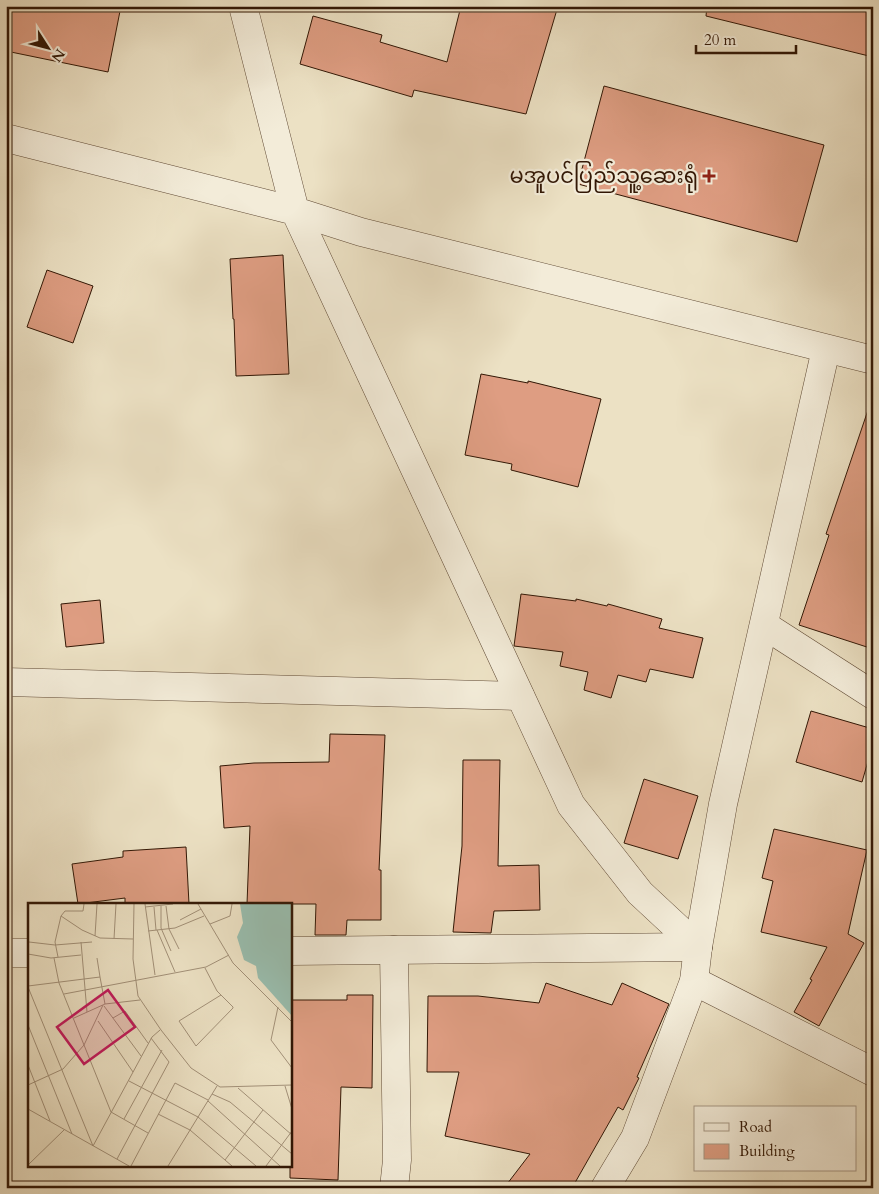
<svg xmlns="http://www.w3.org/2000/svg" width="879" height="1194" viewBox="0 0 879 1194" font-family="Cardo,'Noto Sans Myanmar',serif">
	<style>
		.building { fill: #de9d82; stroke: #321705 }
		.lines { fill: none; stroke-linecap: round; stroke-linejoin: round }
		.minor-casing { stroke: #604a35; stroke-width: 29 }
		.minor { stroke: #f3ecd9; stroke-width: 28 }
		.poi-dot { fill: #8f2418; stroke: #f3ecd9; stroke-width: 2 }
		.labels { text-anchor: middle; stroke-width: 4.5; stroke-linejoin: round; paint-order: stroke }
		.poi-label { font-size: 21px; fill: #321705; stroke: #f3ecd9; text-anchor: end }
		.inset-road { fill: none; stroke: #a29078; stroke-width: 1 }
		.view { fill: #c2185b; fill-opacity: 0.15; stroke: #c2185b; stroke-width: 2.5 }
		.inset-edge { fill: none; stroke: #321705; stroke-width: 2.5 }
	</style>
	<rect width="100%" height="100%" fill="#ece1c4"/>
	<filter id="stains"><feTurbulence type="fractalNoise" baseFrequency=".004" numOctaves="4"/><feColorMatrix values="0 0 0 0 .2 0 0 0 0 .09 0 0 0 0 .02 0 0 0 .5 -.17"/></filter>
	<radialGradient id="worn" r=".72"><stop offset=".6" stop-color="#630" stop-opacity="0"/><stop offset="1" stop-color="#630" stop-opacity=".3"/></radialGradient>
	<g class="building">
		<polygon points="6,6 121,6 108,72 6,51"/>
		<polygon points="461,6 558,6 526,114 414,90 412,97 300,64 313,16 382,35 380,42 447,62"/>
		<polygon points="707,6 873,6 873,57 706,16"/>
		<polygon points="604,86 824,145 797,242 578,184"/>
		<polygon points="283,255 289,374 236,376 234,319 233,319 230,259"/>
		<polygon points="47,270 93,286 73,343 27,327"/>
		<polygon points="481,374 528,383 528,381 601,399 578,487 511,470 512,464 465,455"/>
		<polygon points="868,410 873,411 873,649 799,625 829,535 826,534"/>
		<polygon points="521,594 576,601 576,599 607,606 608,604 662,619 659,628 703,638 693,678 650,669 646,682 618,675 611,698 584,690 588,672 560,666 563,652 514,646"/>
		<polygon points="100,600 104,643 66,647 61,604"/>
		<polygon points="811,711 873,729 873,744 862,782 796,762"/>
		<polygon points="330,734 385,735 379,870 381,870 381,920 347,920 346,935 315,935 316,904 247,904 250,826 224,828 220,766 254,763 329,762"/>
		<polygon points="463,760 500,760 498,866 539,865 540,910 494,911 491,933 453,932 462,846"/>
		<polygon points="644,779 698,796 678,859 624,843"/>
		<polygon points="774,829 867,850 848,934 864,943 819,1026 794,1012 812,980 810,979 827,947 761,932 773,881 762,878"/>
		<polygon points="186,847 189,904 125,904 125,898 78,904 72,864 123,857 123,851"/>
		<polygon points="546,983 612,1005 622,983 669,1004 637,1077 639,1078 623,1110 618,1107 572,1188 504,1188 530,1154 445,1136 459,1072 427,1072 428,996 478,996 539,1003"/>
		<polygon points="347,995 373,995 372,1088 341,1087 338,1180 290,1178 290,1000 347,1000"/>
	</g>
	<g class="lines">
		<g class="minor-casing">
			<g id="minor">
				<polyline points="243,6 295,211 361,232 873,360"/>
				<polyline points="6,138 295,211 571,805 640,893 698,947"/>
				<polyline points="764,625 873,695"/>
				<polyline points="6,682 520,696"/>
				<polyline points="290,951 698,947"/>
				<polyline points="6,953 29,953"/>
				<polyline points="694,981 873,1072"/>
				<polyline points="394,1188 397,1160 394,950"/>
				<polyline points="605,1188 635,1138 694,981 698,947 723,804 826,349"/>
			</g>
		</g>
		<use href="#minor" class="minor"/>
	</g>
	<path class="poi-dot" d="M706.5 168.5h5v5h5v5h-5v5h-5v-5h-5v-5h5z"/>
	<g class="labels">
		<g class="poi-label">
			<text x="698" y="183">မအူပင်ပြည်သူ့ဆေးရုံ</text>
		</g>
	</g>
	<g transform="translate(28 903)">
		<rect width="264" height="264" fill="#ece1c4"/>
		<path d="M 212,1 L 264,1 L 264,113 L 230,75 L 228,63 L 216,57 L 209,34 L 215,20 Z" fill="#99beaf"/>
		<path class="inset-road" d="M 106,1 L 105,56 L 110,93 L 133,127 L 163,165 L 192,184 L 264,182M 117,1 L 127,72M 170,1 L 205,60 L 264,119M 133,3 L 133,25 L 143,48M 138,3 L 141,26 L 151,46M 117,4 L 145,1M 126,4 L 128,27M 33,13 L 54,27 L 72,35 L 105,36M 152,17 L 173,6M 182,21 L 202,13 L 204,1M 129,27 L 147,69M 120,28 L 147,25 L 176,13M 67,33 L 69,1M 86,36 L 88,1M 1,39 L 27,42 L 64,39M 53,39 L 59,109M 0,51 L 23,55 L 53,52M 30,54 L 27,39 L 33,13 L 37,8 L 55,8 L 56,1M 69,55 L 72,74M 177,65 L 189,88 L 205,104 L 205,105 L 168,143 L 151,118 L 193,92M 0,83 L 72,74 L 77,101M 0,84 L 65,243 L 124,134 L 132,127M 36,91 L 178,64 L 201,52M 75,102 L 56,142 L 83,209 L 120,230M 76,103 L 113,153M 250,104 L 243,137 L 264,165M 46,115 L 77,101 L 112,97M 85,115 L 97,108 L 120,140M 70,118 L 105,169M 0,122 L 44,231M 0,162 L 22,218M 101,178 L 170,214 L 228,263M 0,182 L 35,166 L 56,142 L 31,80 L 26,55M 257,183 L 264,206M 210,185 L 264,232M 184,191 L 202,199 L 264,251M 180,198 L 252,263M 0,206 L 101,263M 130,211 L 162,227 L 204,263M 96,216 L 134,147M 89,256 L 141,159 L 123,135M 197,257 L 235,207M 0,262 L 36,227M 103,263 L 147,180 L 180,197M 140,263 L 189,183M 238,263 L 264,228"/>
		<path class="view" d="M 80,87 L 107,124 L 56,161 L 29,124 Z"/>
		<rect width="264" height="264" class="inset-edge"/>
	</g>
	<rect width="879" height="1194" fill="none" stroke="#ece1c4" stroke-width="25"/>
	<rect x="8" y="8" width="864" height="1179" fill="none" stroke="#321705" stroke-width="2.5"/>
	<rect x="12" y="12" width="854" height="1169" fill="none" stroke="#321705"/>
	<rect x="694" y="1106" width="162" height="65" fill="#f3ecd9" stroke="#a69784"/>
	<rect x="704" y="1123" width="25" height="8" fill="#f3ecd9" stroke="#a69784"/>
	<text x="739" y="1132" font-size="15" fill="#321705">Road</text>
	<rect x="704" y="1144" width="25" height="15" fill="#de9d82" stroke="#a69784"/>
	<text x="739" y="1156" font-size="15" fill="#321705">Building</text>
	<g transform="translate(48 48) rotate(126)" stroke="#f3ecd9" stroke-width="4" paint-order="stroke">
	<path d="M0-4L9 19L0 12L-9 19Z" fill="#321705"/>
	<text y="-8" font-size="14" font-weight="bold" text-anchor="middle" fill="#321705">N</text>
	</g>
	<path d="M696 45v8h100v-8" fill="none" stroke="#321705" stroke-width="2.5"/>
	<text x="704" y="45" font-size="15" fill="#321705" stroke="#f3ecd9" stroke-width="4" paint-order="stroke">20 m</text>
	<rect width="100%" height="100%" filter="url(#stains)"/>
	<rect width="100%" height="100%" fill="url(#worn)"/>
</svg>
